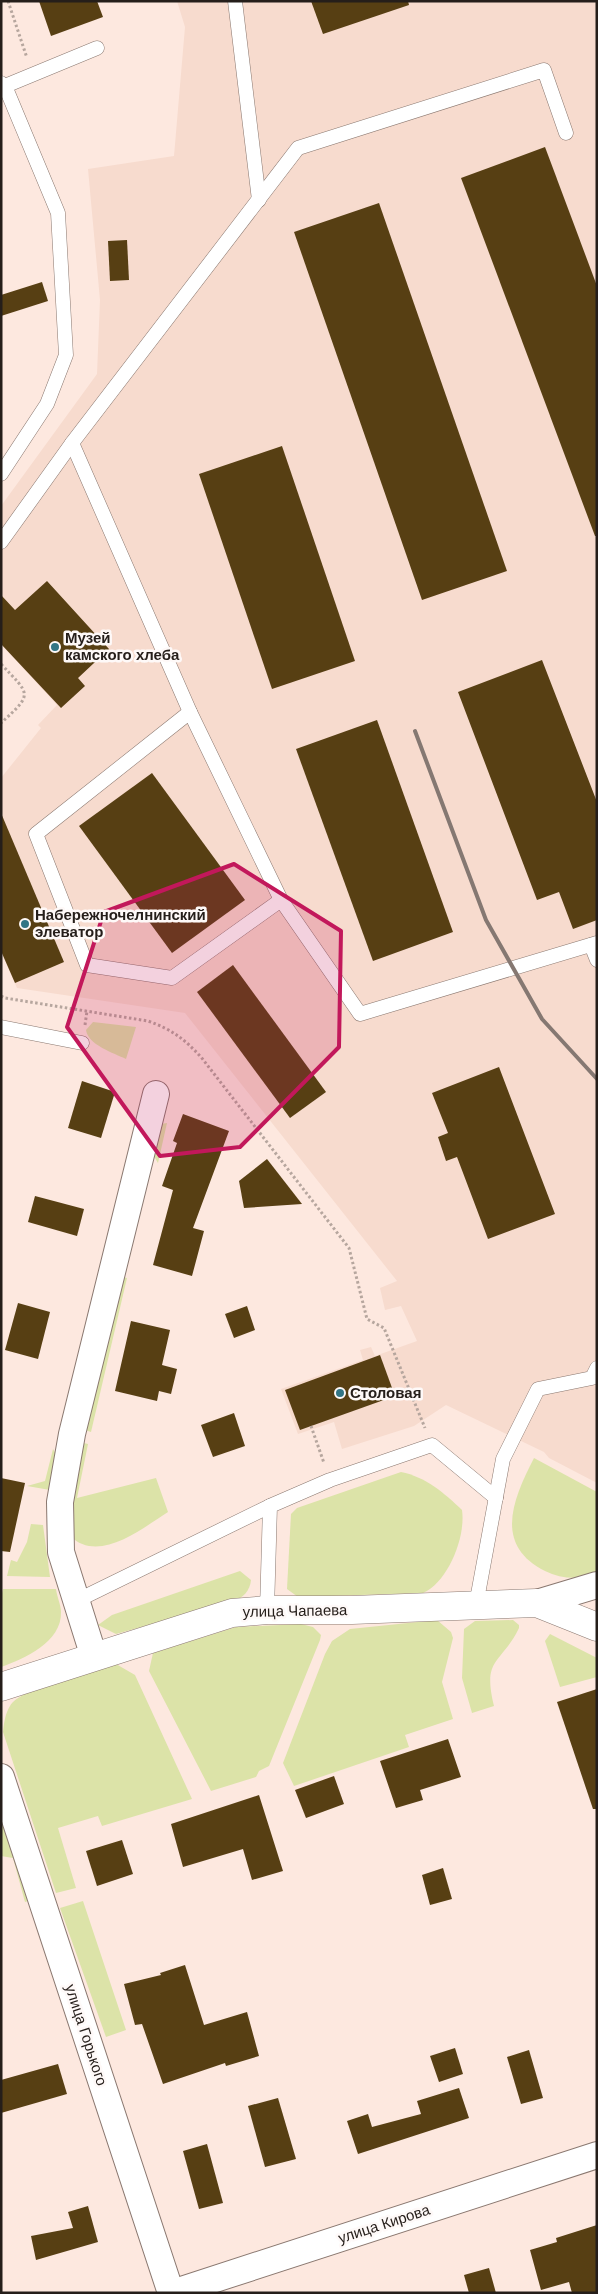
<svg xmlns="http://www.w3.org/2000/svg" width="598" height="2294" viewBox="0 0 598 2294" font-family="Arial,sans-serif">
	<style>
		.built { fill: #f7dbce }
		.green { fill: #dce3a8 }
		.building { fill: #573f13 }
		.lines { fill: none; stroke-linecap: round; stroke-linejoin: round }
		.lane-casing { stroke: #8a7870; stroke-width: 15 }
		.street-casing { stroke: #8a7870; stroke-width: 28 }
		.secondary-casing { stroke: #8a7870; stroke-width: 29 }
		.path { stroke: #b6a69e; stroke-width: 3; stroke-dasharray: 2.5 2.5; stroke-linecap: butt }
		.lane { stroke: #fff; stroke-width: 14 }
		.street { stroke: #fff; stroke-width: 26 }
		.secondary { stroke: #fff; stroke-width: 28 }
		.rail { stroke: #857872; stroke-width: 4 }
		.marked { fill: #c2185b; fill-opacity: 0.2; stroke: #c2185b; stroke-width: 4; stroke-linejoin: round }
		.poi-dot { fill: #317585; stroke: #fef9f8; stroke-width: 2 }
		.labels { text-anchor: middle; stroke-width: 5; stroke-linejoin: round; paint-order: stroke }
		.poi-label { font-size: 15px; font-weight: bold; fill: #251e1a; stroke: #fef9f8; text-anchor: start }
		.street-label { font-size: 15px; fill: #251e1a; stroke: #fef9f8 }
	</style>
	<rect width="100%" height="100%" fill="#fde8df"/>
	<polygon class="built" points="177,1 597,1 597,1483 549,1458 544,1452 446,1405 414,1426 342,1449 334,1422 298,1434 281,1389 363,1360 360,1350 371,1347 375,1356 417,1341 401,1306 385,1310 380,1288 397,1281 185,1013 17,988 1,951 1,778 41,728 38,725 57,705 1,644 1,506 97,374 100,300 88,169 174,156 185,27"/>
	<g class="green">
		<path d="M 93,1022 L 136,1027 L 126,1059 C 114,1053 88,1045 86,1030 Z"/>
		<polygon points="167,1123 158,1163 149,1148 155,1125"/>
		<polygon points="120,1276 127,1278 91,1432 82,1429"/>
		<path d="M 79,1442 L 88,1444 L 77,1498 L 156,1478 L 168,1512 C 141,1529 99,1564 70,1536 Z"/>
		<polygon points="53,1449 57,1456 50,1490 27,1486 45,1481"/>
		<path d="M 534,1458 L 597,1492 L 597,1574 C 580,1580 561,1579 545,1571 C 493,1545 513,1499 534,1458 Z"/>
		<path d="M 401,1472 C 426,1477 444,1493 462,1510 C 466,1537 448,1582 423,1593 L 298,1597 L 287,1589 L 291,1514 L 297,1508 Z"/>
		<polygon points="31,1524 43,1525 50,1577 7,1576 11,1560 17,1562 27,1542"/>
		<path d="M 240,1571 L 251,1580 C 250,1591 243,1597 235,1601 L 116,1634 L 98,1625 L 112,1615 Z"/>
		<path d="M 3,1589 L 56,1589 C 57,1597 61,1605 61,1612 C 62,1642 24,1659 1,1667 L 1,1597 Z"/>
		<polygon points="437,1620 451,1632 453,1638 442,1682 453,1719 405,1735 409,1747 294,1786 283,1763 325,1654 332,1641 350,1629"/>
		<path d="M 513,1620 L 519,1625 L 519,1628 C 501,1665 482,1657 494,1706 L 472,1713 L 462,1678 L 464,1629 L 475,1621 Z"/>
		<polygon points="301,1624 313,1627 321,1635 320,1640 269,1766 259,1771 256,1777 211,1791 149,1671 153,1653 236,1627"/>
		<polygon points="550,1634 597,1658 597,1677 560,1687 545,1641"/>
		<path d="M 116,1664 L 135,1675 L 192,1799 L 102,1826 L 98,1816 L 58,1828 L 76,1888 L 56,1893 L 3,1732 C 4,1723 5,1714 10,1706 C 21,1687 92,1672 116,1664 Z"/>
		<polygon points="1,1796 31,1900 25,1902 13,1858 1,1856"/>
		<polygon points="83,1901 126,2030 106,2037 60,1908"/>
	</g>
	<g class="building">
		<polygon points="39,1 97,1 103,17 51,36"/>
		<polygon points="311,1 408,1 409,5 323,34"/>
		<polygon points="545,147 597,286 597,536 595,536 461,178"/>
		<polygon points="379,203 507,571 422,600 294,232"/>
		<polygon points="127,240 129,280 110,281 108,241"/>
		<polygon points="42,282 48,301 1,316 1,295"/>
		<polygon points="282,446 355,661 272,689 199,474"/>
		<polygon points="47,581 109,649 78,678 85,686 61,708 1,644 1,595 15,610"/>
		<polygon points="542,660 597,802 597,920 573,929 559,892 537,900 458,692"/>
		<polygon points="377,720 453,932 373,961 296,749"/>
		<polygon points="152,773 245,900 172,953 79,826"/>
		<polygon points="1,813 64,962 15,983 1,951"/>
		<polygon points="233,965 326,1092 290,1118 197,992"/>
		<polygon points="499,1067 555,1214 488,1239 457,1157 446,1161 438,1137 448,1133 432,1093"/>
		<polygon points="82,1081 115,1092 101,1138 68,1128"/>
		<polygon points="183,1114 229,1131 193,1228 204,1231 192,1276 153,1265 173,1190 162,1186 177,1143 173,1141"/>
		<polygon points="267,1159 302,1204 244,1208 239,1181"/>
		<polygon points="35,1196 84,1209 77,1236 28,1222"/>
		<polygon points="18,1303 50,1312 38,1359 5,1350"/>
		<polygon points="247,1306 255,1330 234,1338 225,1314"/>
		<polygon points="131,1321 170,1330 162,1365 177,1369 171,1394 159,1391 157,1401 115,1391"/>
		<polygon points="380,1355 395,1396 300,1430 285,1390"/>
		<polygon points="234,1413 245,1446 213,1457 201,1425"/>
		<polygon points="1,1478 25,1483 10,1552 1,1551"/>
		<polygon points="597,1689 597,1809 593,1809 557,1702"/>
		<polygon points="448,1739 461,1777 420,1790 423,1800 396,1808 380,1761"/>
		<polygon points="334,1776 344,1804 306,1818 295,1790"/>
		<polygon points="259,1795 283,1871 252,1880 243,1849 183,1867 171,1824"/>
		<polygon points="122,1840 133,1874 97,1886 86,1851"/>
		<polygon points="443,1868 452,1899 430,1905 422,1875"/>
		<polygon points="185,1965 204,2025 247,2012 259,2056 226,2066 225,2063 163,2084 142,2024 135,2025 124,1984 161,1975 160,1973"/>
		<polygon points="455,2048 463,2074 439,2082 430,2056"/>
		<polygon points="529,2050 543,2098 521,2104 507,2057"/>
		<polygon points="58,2064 67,2094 1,2113 1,2080"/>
		<polygon points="459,2088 469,2118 358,2154 347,2121 368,2114 372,2127 421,2114 417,2101"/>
		<polygon points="278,2098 296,2159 265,2167 248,2106"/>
		<polygon points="207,2144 223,2203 199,2209 183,2151"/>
		<polygon points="88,2206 98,2242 36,2260 31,2236 73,2228 68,2212"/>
		<polygon points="597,2225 597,2293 572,2293 569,2282 541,2290 530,2250 557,2242 556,2238"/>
		<polygon points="489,2268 496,2293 469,2293 464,2275"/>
	</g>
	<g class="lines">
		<g class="lane-casing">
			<g id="lane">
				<polyline points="235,1 259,200"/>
				<polyline points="1,83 5,86 58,213 66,355 47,404 1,474"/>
				<polyline points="5,86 97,48"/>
				<polyline points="1,542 72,443"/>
				<polyline points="190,712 72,443 298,148 544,70 566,133"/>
				<polyline points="281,900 172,978 87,965 36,834 190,712 281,900 360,1014 597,943"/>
				<polyline points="591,945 597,960"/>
				<polyline points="1,1027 82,1043"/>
				<polyline points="76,1601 270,1506"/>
				<polyline points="476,1605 503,1459 538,1389 592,1378 597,1368"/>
				<polyline points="267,1610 270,1506 330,1480 432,1445 496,1498"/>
			</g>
		</g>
		<g class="street-casing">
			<g id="street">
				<polyline points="537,1603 597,1585"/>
				<polyline points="94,1657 61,1552 60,1502 72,1434 156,1094"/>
				<polyline points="1,1777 171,2293"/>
				<polyline points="172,2293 597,2155"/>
			</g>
		</g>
		<g class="secondary-casing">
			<polyline id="secondary" points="1,1687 232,1613 267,1610 352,1610 537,1603 597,1627"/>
		</g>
		<g class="path">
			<polyline points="8,1 27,58"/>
			<path d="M 1,664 C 30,695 34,693 1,723"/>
			<path d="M 1,996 L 5,998 L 148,1021 C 173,1030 184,1039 201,1057 L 349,1248 L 367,1319 L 384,1328 L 425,1428"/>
			<polyline points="85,1025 87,1011"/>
			<polyline points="311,1426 324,1463"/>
		</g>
		<use href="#lane" class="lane"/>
		<use href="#street" class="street"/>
		<use href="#secondary" class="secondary"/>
		<polyline class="rail" points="415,731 486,920 542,1019 597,1079"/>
	</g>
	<path class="marked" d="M 234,864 L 341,931 L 339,1047 L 240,1147 L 160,1156 L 67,1027 L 104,912 Z"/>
	<g class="poi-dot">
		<circle cx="55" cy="647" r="5"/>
		<circle cx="25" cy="924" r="5"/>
		<circle cx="340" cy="1393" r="5"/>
	</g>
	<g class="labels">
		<g class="poi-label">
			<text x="65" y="643">Музей<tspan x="65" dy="17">камского хлеба</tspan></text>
			<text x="35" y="920">Набережночелнинский<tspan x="35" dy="17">элеватор</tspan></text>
			<text x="350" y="1398">Столовая</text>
		</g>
		<g class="street-label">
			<text transform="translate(295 1611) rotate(-1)" y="5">улица Чапаева</text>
			<text transform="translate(86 2035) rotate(72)" y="5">улица Горького</text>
			<text transform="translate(384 2224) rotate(-18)" y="5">улица Кирова</text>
		</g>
	</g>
	<rect width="598" height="2294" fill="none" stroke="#251e1a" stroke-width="5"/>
</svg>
